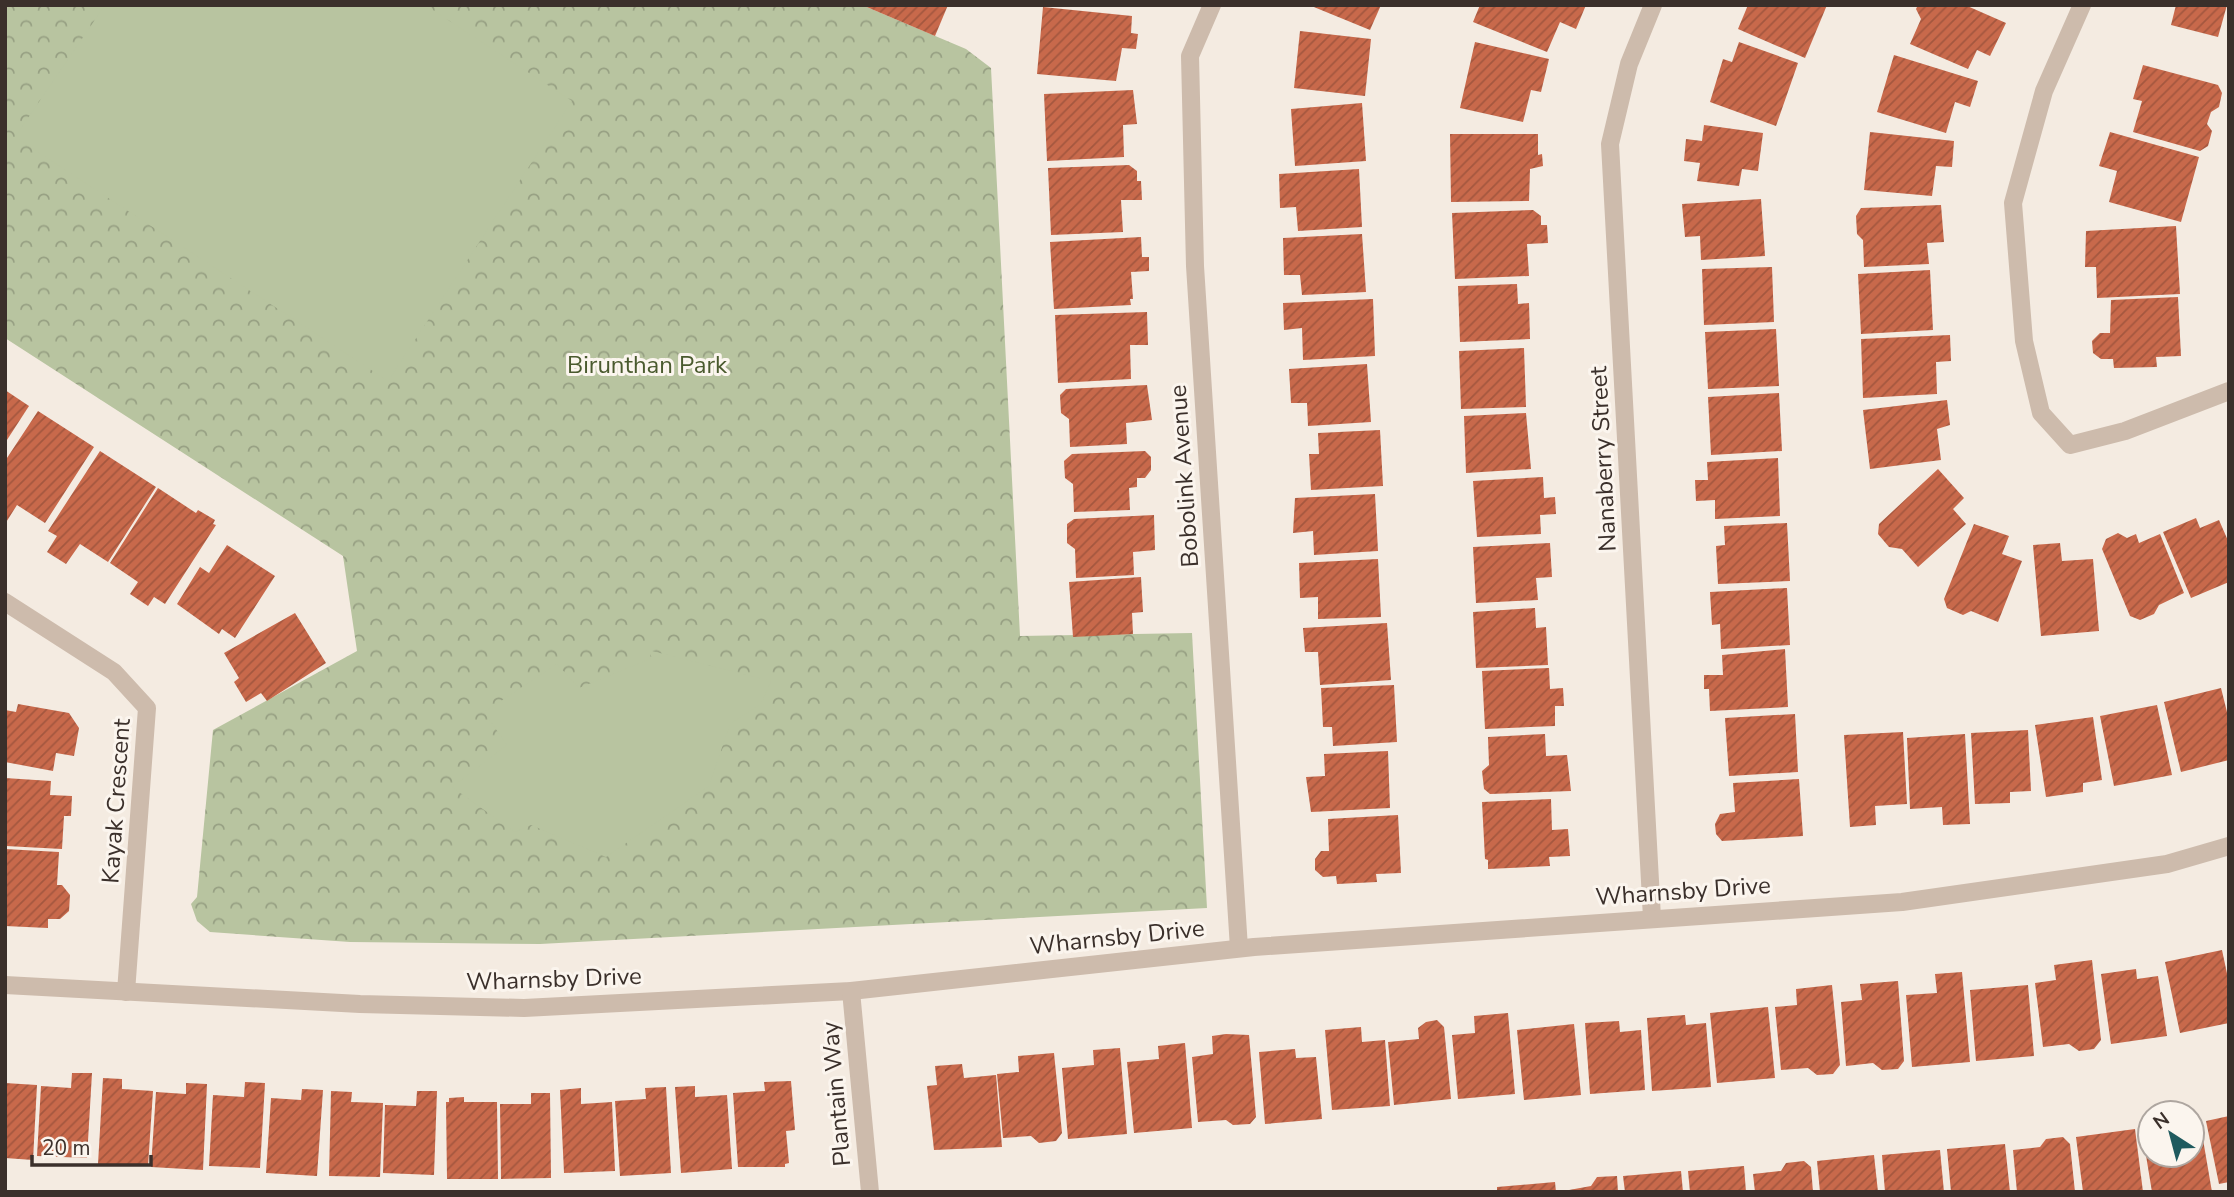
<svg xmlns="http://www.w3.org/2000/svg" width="2234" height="1197" viewBox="0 0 2234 1197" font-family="'Nunito Sans',sans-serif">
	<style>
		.park { fill: url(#park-crowns) }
		.garden { fill: #b8c4a0 }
		.building { fill: url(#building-hatch) }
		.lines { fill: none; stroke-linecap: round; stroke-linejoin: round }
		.street { stroke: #cdbbac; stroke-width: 18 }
		.labels { text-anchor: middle; stroke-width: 6; stroke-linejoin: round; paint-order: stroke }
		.park-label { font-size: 24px; fill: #4a5a2e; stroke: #fbf5ee }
		.street-label { font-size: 24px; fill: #3b302b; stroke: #fbf5ee }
	</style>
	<defs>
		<pattern id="park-crowns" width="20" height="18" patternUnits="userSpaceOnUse" patternTransform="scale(1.75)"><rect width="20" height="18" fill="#b8c4a0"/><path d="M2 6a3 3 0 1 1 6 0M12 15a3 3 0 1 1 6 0" fill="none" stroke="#97a083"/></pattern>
		<pattern id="building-hatch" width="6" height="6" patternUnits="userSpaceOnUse" patternTransform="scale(1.75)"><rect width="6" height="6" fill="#c8694b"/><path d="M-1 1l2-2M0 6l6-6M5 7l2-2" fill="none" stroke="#a4573f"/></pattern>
	</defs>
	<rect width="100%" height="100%" fill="#f4ebe1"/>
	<polygon class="park" points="5,5 862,5 966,49 991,68 1020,636 1192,633 1207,908 540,944 350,942 210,932 197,921 191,904 197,897 213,730 357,651 343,556 5,338"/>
	<g class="garden">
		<polygon points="105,5 425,5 572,101 388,381 15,137"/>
		<polygon points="648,650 771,681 761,704 730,724 709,786 606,857 531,825 515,832 452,787 507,745 484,712 557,664 579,688 652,658"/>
	</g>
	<g class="building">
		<polygon points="862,5 948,5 935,36"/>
		<polygon points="1309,5 1381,5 1370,30"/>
		<polygon points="1480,5 1586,5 1576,29 1560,22 1547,52 1473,22"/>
		<polygon points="1748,5 1827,5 1805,58 1738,29"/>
		<polygon points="1918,5 1965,5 2006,23 1990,56 1977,50 1968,69 1910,44 1921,19 1916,9"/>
		<polygon points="2176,5 2227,5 2218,37 2171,25"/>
		<polygon points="1043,7 1132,16 1131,33 1138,34 1136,49 1122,48 1116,81 1037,74"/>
		<polygon points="1300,31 1371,39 1365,96 1294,88"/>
		<polygon points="1475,42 1549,59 1541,92 1531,90 1523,122 1460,108"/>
		<polygon points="1739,42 1798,63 1776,126 1710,102 1723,59 1732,62"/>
		<polygon points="1894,55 1978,81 1970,107 1955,102 1946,133 1877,112"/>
		<polygon points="2143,65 2218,85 2222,93 2219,107 2211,112 2207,124 2212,131 2208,146 2200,151 2133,132 2142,101 2133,99"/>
		<polygon points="1133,90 1137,124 1123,125 1124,157 1047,161 1044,94"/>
		<polygon points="1362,103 1366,161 1295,166 1291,109"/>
		<polygon points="1704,125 1763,133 1758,171 1742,169 1739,186 1697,181 1700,163 1684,161 1686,139 1702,141"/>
		<polygon points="1870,132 1954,141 1952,167 1936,166 1932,196 1864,190"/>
		<polygon points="2110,132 2199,157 2181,222 2109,202 2117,171 2099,166"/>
		<polygon points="1450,134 1538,134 1538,155 1542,154 1543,166 1530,169 1529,201 1451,202"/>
		<polygon points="1129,165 1137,171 1137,181 1141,181 1142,200 1121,200 1123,232 1051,235 1048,168"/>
		<polygon points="1359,169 1362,227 1298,231 1296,207 1280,208 1279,174"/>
		<polygon points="1761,199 1765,256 1701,260 1700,236 1685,237 1682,204"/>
		<polygon points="1941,205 1944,242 1927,243 1929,264 1864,267 1863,240 1857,234 1856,216 1861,208"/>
		<polygon points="1533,210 1541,216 1541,225 1547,225 1548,243 1527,244 1529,276 1455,279 1452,213"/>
		<polygon points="2176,226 2180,294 2097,298 2096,267 2085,267 2086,231"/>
		<polygon points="1362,234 1366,292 1302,295 1300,275 1284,275 1283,238"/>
		<polygon points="1141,237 1142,257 1149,257 1149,271 1131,272 1133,299 1130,299 1131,305 1054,309 1050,242"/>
		<polygon points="1772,267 1774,322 1704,325 1702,269"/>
		<polygon points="1930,270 1933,330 1861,334 1858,274"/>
		<polygon points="1517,284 1518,304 1529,303 1530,339 1460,342 1458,286"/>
		<polygon points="2178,297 2181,356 2156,357 2157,367 2114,368 2113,359 2101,359 2093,353 2092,341 2100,333 2110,333 2111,300"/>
		<polygon points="1373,299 1375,356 1303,360 1302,328 1284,330 1283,303"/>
		<polygon points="1147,312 1148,345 1130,345 1131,379 1058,383 1055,315"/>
		<polygon points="1776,329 1779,386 1708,389 1705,332"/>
		<polygon points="1950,335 1951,361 1936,362 1937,394 1863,398 1861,339"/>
		<polygon points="1524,348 1526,407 1461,409 1459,351"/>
		<polygon points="1367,364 1371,422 1308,426 1307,403 1291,403 1289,369"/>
		<polygon points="1147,385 1152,420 1126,423 1127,444 1070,447 1069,419 1061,413 1060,395 1066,389"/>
		<polygon points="5,390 29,406 5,443"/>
		<polygon points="1779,393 1782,451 1711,455 1708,397"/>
		<polygon points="1947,400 1950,425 1937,429 1941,460 1870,469 1863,410"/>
		<polygon points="38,411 94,447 45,523 17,505 5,524 5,461"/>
		<polygon points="1526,413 1531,469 1466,473 1464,416"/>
		<polygon points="1380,430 1383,486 1311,490 1309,454 1319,454 1318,433"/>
		<polygon points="100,451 156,487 108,562 80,544 66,564 47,552 57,536 48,531"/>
		<polygon points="1145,451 1151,457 1151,470 1145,478 1137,478 1137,487 1129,488 1130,510 1074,512 1073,484 1065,478 1064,461 1072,454"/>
		<polygon points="1778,458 1780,516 1715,519 1715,500 1696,501 1695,480 1708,480 1707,462"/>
		<polygon points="1938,469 1964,498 1953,509 1966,524 1918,567 1902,549 1889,547 1878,534 1879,524"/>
		<polygon points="1543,477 1544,498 1555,497 1556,514 1540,515 1541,534 1477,537 1473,481"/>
		<polygon points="158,488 196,513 198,510 215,520 213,524 216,525 165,604 154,597 148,606 130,594 138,582 110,563"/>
		<polygon points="1375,494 1378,551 1314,555 1313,531 1293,533 1295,498"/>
		<polygon points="1154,515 1155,550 1133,552 1134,575 1076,578 1075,549 1067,543 1067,524 1074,519"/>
		<polygon points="2196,518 2200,528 2219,520 2229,543 2229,582 2191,598 2163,532"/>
		<polygon points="1787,523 1790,581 1718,584 1716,546 1725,545 1724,526"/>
		<polygon points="1974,524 2009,536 2002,554 2022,561 1998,622 1971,611 1963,615 1947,608 1944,599"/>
		<polygon points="2118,533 2127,538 2136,534 2139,543 2160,534 2184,593 2159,605 2154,614 2140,620 2130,616 2102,549 2106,539"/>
		<polygon points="1550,543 1552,577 1536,578 1538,600 1476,603 1473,547"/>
		<polygon points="2060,543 2062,561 2093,559 2099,631 2041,636 2033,545"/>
		<polygon points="227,545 275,576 235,638 222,629 219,634 177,604 200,567 209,573"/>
		<polygon points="1378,559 1381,617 1318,619 1318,597 1300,598 1299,563"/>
		<polygon points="1141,577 1143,612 1132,613 1133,634 1073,637 1069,582"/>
		<polygon points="1787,588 1790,645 1721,649 1720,624 1712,625 1710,592"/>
		<polygon points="1535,608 1536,628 1546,627 1548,665 1476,668 1473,612"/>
		<polygon points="295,613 326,663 267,701 261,693 246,702 234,682 239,678 224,653"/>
		<polygon points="1387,623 1391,680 1320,685 1318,652 1305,652 1303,628"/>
		<polygon points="1785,649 1788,707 1710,711 1709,689 1704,689 1704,675 1723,675 1722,655"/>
		<polygon points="1549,668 1550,689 1563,688 1564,706 1555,706 1555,726 1485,729 1482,671"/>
		<polygon points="1394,685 1397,742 1333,746 1332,727 1323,727 1321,688"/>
		<polygon points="2221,688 2229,720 2229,760 2181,772 2164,702"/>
		<polygon points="18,704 69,713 79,728 74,756 56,753 53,771 5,762 5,710 16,712"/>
		<polygon points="2157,705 2172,775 2114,786 2100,716"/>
		<polygon points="1795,714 1798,772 1729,776 1725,718"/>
		<polygon points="2093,717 2102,780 2083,783 2083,792 2046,797 2035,725"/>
		<polygon points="2028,730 2031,791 2010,792 2010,803 1975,804 1971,733"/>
		<polygon points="1903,732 1907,804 1875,806 1876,825 1850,827 1844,735"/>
		<polygon points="1545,734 1546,756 1567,755 1571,791 1490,794 1484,789 1482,771 1489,765 1488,737"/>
		<polygon points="1965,734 1970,824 1943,825 1942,807 1910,809 1907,738"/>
		<polygon points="1388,751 1390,808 1311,812 1306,777 1325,776 1324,754"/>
		<polygon points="5,778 51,781 50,795 72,796 71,816 64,816 62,849 6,846"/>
		<polygon points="1799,779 1803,836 1722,841 1716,834 1715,824 1720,814 1735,812 1733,783"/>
		<polygon points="1551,799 1552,830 1568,829 1570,856 1549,857 1550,866 1488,869 1488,860 1485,859 1482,802"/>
		<polygon points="1398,815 1401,873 1376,874 1377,882 1337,884 1336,876 1323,877 1315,870 1315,859 1321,851 1329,851 1328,819"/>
		<polygon points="5,849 59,852 57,885 62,885 70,895 69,911 60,919 48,919 48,928 5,926"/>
		<polygon points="2222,950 2229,983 2229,1023 2180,1033 2165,962"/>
		<polygon points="2092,960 2101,1040 2094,1049 2079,1051 2069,1044 2043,1047 2035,983 2056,980 2054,965"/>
		<polygon points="2136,969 2137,979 2158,976 2167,1036 2111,1044 2101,974"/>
		<polygon points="1962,972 1970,1062 1912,1067 1906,995 1937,993 1935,974"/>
		<polygon points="1898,981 1904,1061 1898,1069 1882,1070 1873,1063 1846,1066 1841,1002 1862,1000 1860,984"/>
		<polygon points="1832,985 1840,1065 1833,1074 1817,1075 1808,1068 1781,1070 1775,1007 1797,1005 1796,989"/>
		<polygon points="2028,985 2034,1056 1976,1061 1970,990"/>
		<polygon points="1768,1007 1775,1078 1717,1083 1710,1013"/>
		<polygon points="1508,1013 1515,1094 1458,1099 1452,1035 1475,1033 1474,1016"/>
		<polygon points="1685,1015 1686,1025 1706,1023 1711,1087 1652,1091 1647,1018"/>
		<polygon points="1437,1020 1444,1027 1451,1099 1394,1105 1388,1042 1419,1039 1418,1028 1426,1022"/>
		<polygon points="1619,1021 1620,1032 1641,1030 1645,1090 1590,1094 1585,1023"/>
		<polygon points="1574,1024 1581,1095 1524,1100 1517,1030"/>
		<polygon points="1361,1027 1362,1042 1385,1040 1390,1106 1332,1110 1325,1030"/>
		<polygon points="1226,1034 1249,1035 1256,1117 1250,1124 1233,1125 1226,1120 1198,1122 1192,1057 1213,1054 1212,1036"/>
		<polygon points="1185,1043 1192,1128 1134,1133 1127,1062 1159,1059 1158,1046"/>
		<polygon points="1120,1048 1127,1134 1068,1139 1062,1068 1094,1065 1093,1050"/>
		<polygon points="1295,1049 1296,1058 1316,1057 1322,1119 1265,1124 1259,1052"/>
		<polygon points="1054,1053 1062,1133 1056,1141 1039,1143 1031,1136 1003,1138 997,1074 1019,1072 1018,1056"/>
		<polygon points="962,1064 964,1078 996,1075 1002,1147 934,1150 927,1086 937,1085 935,1066"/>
		<polygon points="72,1073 92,1073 87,1158 37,1156 41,1086 71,1088"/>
		<polygon points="103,1078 122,1079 122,1089 153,1091 148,1166 98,1164"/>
		<polygon points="791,1081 795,1130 786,1131 789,1163 785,1164 785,1167 738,1167 733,1093 765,1091 764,1082"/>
		<polygon points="245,1082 265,1083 260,1168 209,1166 213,1095 244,1097"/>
		<polygon points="5,1083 37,1085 33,1160 5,1158"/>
		<polygon points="186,1083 207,1084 203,1170 151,1167 156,1092 186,1094"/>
		<polygon points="695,1086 695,1097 727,1095 732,1169 681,1173 675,1087"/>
		<polygon points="666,1087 671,1173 620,1176 615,1101 646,1099 645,1088"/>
		<polygon points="581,1088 581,1104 612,1102 615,1171 564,1173 560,1090"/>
		<polygon points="302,1089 323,1090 317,1176 266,1173 271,1098 301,1100"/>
		<polygon points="331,1091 352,1092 351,1102 383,1103 380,1177 329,1176"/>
		<polygon points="417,1091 437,1091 434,1175 383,1173 385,1105 416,1106"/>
		<polygon points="531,1093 550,1093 551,1178 501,1179 500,1104 531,1104"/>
		<polygon points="464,1097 464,1102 497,1102 498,1179 447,1179 446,1102 449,1102 449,1098"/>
		<polygon points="2199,1116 2212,1192 2152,1192 2141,1125 2150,1124 2150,1155 2192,1155 2192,1117"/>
		<polygon points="2229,1116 2229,1182 2219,1184 2206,1121"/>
		<polygon points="2135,1129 2143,1192 2083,1192 2076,1137"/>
		<polygon points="2063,1137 2070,1144 2075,1192 2017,1192 2013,1150 2040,1147 2046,1139"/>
		<polygon points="2005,1144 2010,1192 1951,1192 1947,1149"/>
		<polygon points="1940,1150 1944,1192 1885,1192 1882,1155"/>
		<polygon points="1874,1155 1878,1192 1820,1192 1817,1161"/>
		<polygon points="1804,1161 1811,1167 1813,1192 1755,1192 1753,1174 1781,1171 1786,1163"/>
		<polygon points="1744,1166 1746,1192 1690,1192 1688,1171"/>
		<polygon points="1681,1171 1683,1192 1625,1192 1623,1176"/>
		<polygon points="1617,1176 1618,1192 1558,1192 1591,1186 1597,1177"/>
		<polygon points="1555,1182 1556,1192 1497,1192 1497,1187"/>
	</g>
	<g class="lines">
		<g class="street">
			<polyline points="1212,5 1190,56 1195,266 1239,948"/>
			<polyline points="2082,5 2044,91 2013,203 2024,341 2041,413 2070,445 2125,431 2229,391"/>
			<polyline points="5,602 114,672 147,708 126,992"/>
			<polyline points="1652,918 1610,144 1629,64 1653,5"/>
			<polyline points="5,985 360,1004 524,1008 851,991 1254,947 1902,902 2167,864 2229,846"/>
			<polyline points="851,991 870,1192"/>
		</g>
	</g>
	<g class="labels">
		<g class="park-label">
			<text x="647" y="373">Birunthan Park</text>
		</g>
		<g class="street-label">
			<text transform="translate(1603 459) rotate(-93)" y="8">Nanaberry Street</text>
			<text transform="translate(1184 476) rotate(-94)" y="8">Bobolink Avenue</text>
			<text transform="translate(116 801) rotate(-86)" y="8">Kayak Crescent</text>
			<text transform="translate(1683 891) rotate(-4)" y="8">Wharnsby Drive</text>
			<text transform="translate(1117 937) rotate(-6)" y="8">Wharnsby Drive</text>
			<text transform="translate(554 979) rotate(-2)" y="8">Wharnsby Drive</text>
			<text transform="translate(836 1094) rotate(-95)" y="8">Plantain Way</text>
		</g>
	</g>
	<rect width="2234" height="1197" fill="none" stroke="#3b302b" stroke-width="14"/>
	<g transform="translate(2171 1134) rotate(324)"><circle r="33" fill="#fbf5ee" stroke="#aea6a0" stroke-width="2"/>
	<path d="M0-5L12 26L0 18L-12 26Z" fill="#1f5a5e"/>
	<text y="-10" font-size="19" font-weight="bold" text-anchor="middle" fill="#3b302b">N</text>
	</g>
	<path d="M32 1155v10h119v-10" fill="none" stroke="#3b302b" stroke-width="3.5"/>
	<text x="42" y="1155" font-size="21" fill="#3b302b" stroke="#fbf5ee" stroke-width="5" paint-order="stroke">20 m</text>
</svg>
